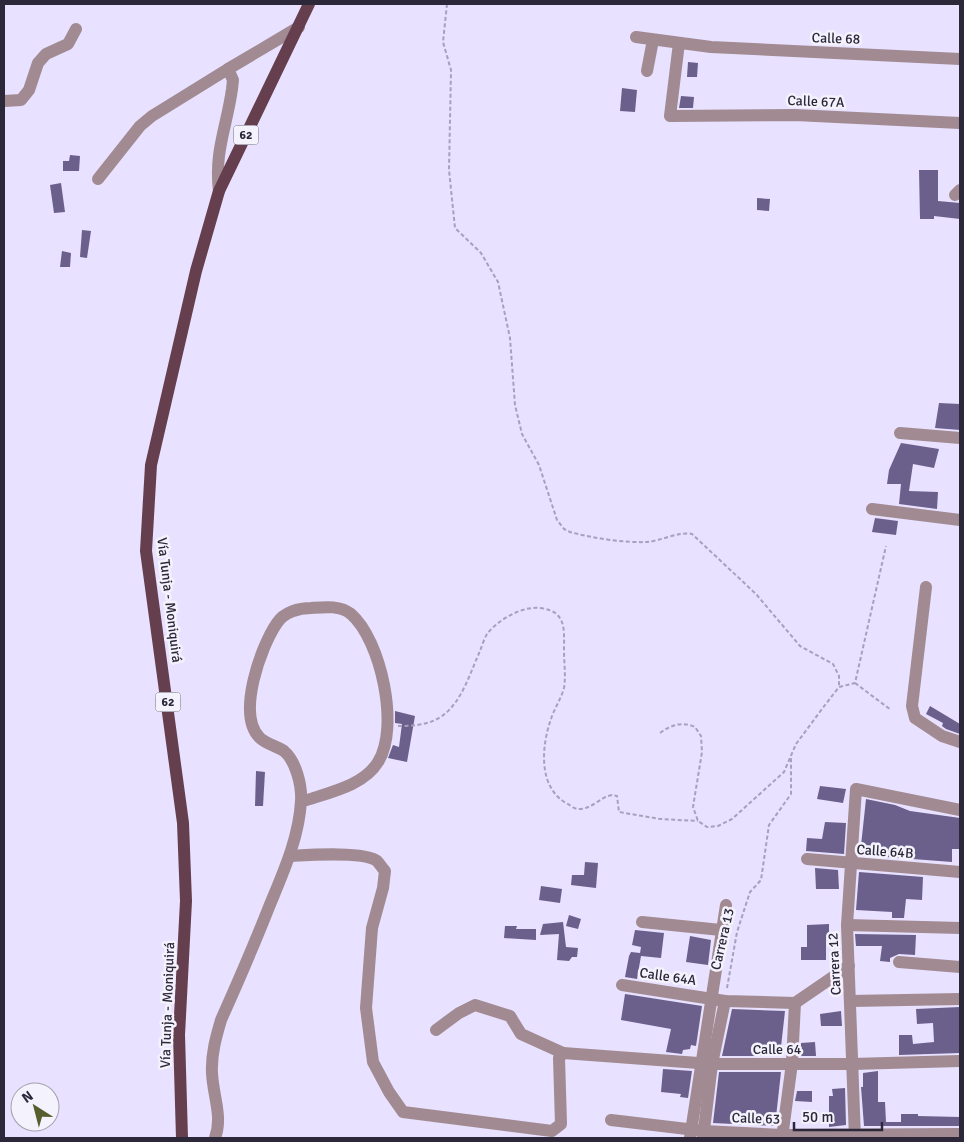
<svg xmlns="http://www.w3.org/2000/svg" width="964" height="1142" viewBox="0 0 964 1142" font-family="Signika,sans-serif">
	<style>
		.building { fill: #6b608b }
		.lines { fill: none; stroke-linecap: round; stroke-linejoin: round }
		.path { stroke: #a7a1bb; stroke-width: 2; stroke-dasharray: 4 2.5; stroke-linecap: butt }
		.minor { stroke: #a18a92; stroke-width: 12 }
		.major { stroke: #663f4e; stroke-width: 12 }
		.labels { text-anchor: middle; stroke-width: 5; stroke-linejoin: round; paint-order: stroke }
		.shield { fill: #f4f2fc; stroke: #686574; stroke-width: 1 }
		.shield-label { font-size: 12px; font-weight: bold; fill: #2c283a }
		.street-label { font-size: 14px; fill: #2c283a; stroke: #f4f2fc }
	</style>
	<rect width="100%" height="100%" fill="#e8e1ff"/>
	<g class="building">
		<polygon points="688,62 698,63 697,77 687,77"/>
		<polygon points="622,88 637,90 635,112 620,111"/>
		<polygon points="681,96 694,97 693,108 679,108"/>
		<polygon points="70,155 80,156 79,171 63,171 63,161 69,161"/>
		<polygon points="919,170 938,170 938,201 960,203 960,219 934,216 934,219 920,219"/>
		<polygon points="61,183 65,212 54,213 50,185"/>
		<polygon points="757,198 770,199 769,211 757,210"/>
		<polygon points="82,230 91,231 87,258 80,257"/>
		<polygon points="62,251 71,253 70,267 60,267"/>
		<polygon points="939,403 960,404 960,430 935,428"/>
		<polygon points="901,443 939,449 934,468 913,464 909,491 938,492 937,509 899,504 901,484 887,484 889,470"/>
		<polygon points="875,518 898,521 896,535 872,532"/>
		<polygon points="930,706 960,724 960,734 946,729 942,726 943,723 926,714"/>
		<polygon points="395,711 415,716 407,762 388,758 393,745 399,747 402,724 395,723"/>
		<polygon points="256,771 265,772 263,806 255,806"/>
		<polygon points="820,786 846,789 843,803 817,799"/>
		<polygon points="866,799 895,805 910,811 960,818 960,849 952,849 952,862 860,855"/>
		<polygon points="825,822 846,823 844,854 806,851 807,838 822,839"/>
		<polygon points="585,862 598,863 596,888 571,885 572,875 584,875"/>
		<polygon points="815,868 838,870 839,889 816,889"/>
		<polygon points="859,872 923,877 922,900 906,899 904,918 892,918 892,912 856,910"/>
		<polygon points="541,886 562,889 560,903 539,900"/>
		<polygon points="569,915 581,919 578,929 566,926"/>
		<polygon points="563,922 566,947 578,948 577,957 572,957 569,961 557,960 559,934 540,935 543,924"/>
		<polygon points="829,924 829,938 826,938 826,960 801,960 801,947 807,947 807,925"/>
		<polygon points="505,926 517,926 516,929 536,929 536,940 504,938"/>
		<polygon points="635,930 664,933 661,958 641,956 637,979 625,977 629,956 631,952 640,953 641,947 632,945"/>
		<polygon points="855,934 916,935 915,955 899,954 890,958 890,962 880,961 882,946 856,946"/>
		<polygon points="690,936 711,940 708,965 686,962"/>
		<polygon points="625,994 702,1006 696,1046 691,1045 690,1049 683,1050 682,1054 666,1052 671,1029 621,1020"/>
		<polygon points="960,1007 960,1053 899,1055 899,1035 912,1035 913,1044 934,1042 933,1023 917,1024 916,1009"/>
		<polygon points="732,1009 785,1011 780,1056 722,1056"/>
		<polygon points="841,1011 842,1026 821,1026 820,1014"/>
		<polygon points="815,1042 816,1056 800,1056 801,1043"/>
		<polygon points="663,1069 692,1071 688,1098 680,1097 681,1094 661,1092"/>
		<polygon points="878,1071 878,1102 885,1102 886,1122 901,1122 901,1114 918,1114 918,1116 960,1117 960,1126 864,1126 861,1087 863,1087 863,1073"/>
		<polygon points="719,1072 781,1072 775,1126 713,1123"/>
		<polygon points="845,1088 846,1125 829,1127 829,1096 833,1096 832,1089"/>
		<polygon points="797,1091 812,1091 812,1102 795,1101"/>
	</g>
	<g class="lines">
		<g class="path">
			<path d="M 447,4 L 443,42 L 451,70 L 449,170 L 455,228 L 481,253 L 498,282 L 510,338 L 515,405 L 522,434 L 539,465 L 557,520 L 564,529 L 570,532 C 592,538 624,543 647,542 C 661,541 679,531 692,534 L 756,594 L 800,646 L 833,664 L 839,676 L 839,687"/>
			<polyline points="855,683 891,710"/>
			<path d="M 398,726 C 414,726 429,725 442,716 C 462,702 470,673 480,651 C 482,646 484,639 487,634 C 498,620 521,606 540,608 C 567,611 564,630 564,650 C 564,664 566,674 564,688 C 561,699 554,709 551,719 C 541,747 538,789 568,804 C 571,806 575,809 578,809 C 591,810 600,797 612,795 L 617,796 L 619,812 L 660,819 L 698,821"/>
			<path d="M 660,733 C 671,725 682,721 695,727 L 701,736 L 702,752 L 693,807 L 698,821 L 707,827 L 718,826 L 732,819 L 784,772 L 796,744 L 825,705 L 839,687 L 855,683 L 886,546"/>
			<polyline points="727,988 737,932 750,892 761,880 769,825 791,794 791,758"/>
		</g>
		<g class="minor">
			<polyline points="636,37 711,47 960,59"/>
			<polyline points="679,43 670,116 795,115 960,123"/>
			<polyline points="228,69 299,27"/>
			<polyline points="647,71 653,40"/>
			<polyline points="4,101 21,100 29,90 38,63 46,54 68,44 76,29"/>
			<path d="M 98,179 L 140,126 L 152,116 L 228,69 L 233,80 L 232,89 C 227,126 214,152 219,191"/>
			<polyline points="955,195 960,190"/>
			<polyline points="900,433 960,438"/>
			<polyline points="872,509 960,520"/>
			<polyline points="926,587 912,706 915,718 942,736 960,742"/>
			<path d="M 290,856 C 308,855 364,851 377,861 C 380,864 382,868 385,871 L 383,888 L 372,928 L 366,1008 L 373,1062 L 389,1092 L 403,1112 L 552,1131 L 561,1124 L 559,1058 L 563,1053 L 712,1064 L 852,1064 L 960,1061"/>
			<polyline points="807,859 960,872"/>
			<polyline points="642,922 721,930"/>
			<polyline points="847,925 960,928"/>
			<polyline points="899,962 960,967"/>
			<polyline points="622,985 725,1001 795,1003 849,966"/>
			<polyline points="850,1001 960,999"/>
			<polyline points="436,1030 459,1013 475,1005 510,1016 521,1034 563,1053"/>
			<polyline points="611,1120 704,1131 783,1135 960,1134"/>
			<path d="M 215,1138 C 223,1117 213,1096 212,1073 C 211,1055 216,1037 221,1020 C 238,982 254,945 269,907 C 283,873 299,838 301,801 C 302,786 296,761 284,751 C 277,746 266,744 260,738 C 236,715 261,646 277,623 C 284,612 299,608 311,608 C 324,607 340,605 351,614 C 381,640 400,728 378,762 C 363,787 326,793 301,802"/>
			<polyline points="690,1138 726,905"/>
			<polyline points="703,1138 712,1064 725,1001"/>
			<polyline points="782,1138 792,1063 795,1003"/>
			<polyline points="855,1138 847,925 856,789 960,810"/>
		</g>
		<polyline class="major" points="182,1138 179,1035 186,901 183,823 146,551 151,465 196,271 219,191 309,4"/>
	</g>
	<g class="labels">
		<g class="shield">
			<rect x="233.5" y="125.5" width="25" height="19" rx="4"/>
			<rect x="155.5" y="692.5" width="25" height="19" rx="4"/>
		</g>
		<g class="shield-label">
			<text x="246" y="139">62</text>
			<text x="168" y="706">62</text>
		</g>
		<g class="street-label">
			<text transform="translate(836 38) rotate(2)" y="5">Calle 68</text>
			<text transform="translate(816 101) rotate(2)" y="5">Calle 67A</text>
			<text transform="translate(170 600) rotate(83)" y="5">Vía Tunja - Moniquirá</text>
			<text transform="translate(885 851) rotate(4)" y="5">Calle 64B</text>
			<text transform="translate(722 939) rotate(-77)" y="5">Carrera 13</text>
			<text transform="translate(834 964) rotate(-93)" y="5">Carrera 12</text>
			<text transform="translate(668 976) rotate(8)" y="5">Calle 64A</text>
			<text transform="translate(167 1005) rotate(-88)" y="5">Vía Tunja - Moniquirá</text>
			<text x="777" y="1054">Calle 64</text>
			<text transform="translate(756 1118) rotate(2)" y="5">Calle 63</text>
		</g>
	</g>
	<rect width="964" height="1142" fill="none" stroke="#2c283a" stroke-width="10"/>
	<g transform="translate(35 1107) rotate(324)"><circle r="24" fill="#f4f2fc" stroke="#a4a1ae"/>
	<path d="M0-4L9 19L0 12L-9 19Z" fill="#575e2d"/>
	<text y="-8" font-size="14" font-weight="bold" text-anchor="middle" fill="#2c283a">N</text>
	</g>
	<path d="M794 1122v8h88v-8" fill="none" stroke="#2c283a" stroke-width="2.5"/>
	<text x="802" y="1122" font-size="15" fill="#2c283a" stroke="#f4f2fc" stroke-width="4" paint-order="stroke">50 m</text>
</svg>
